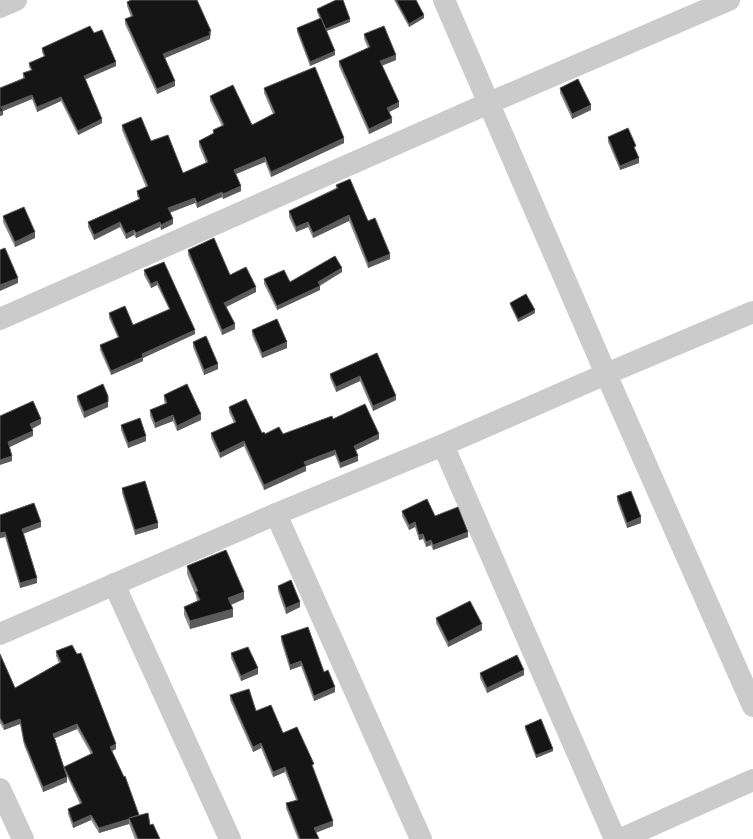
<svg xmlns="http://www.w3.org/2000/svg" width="753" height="839" viewBox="0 0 753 839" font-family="Cabin,sans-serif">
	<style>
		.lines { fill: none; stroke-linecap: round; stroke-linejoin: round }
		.minor { stroke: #cbcbcb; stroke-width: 22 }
		.wall { fill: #8a8a8a; fill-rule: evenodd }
		.shaded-wall { fill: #5b5b5b }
		.building { fill: #151515; stroke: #5b5b5b }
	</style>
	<rect width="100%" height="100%" fill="#fff"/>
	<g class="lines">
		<g class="minor">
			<polyline points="444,0 606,374 753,706"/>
			<polyline points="0,7 16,0"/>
			<polyline points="0,319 489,103 729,0"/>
			<polyline points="443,445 615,839"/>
			<polyline points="276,514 421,839"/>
			<polyline points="114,584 230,839"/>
			<polyline points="0,634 276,514 443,445 606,374 753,312"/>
			<polyline points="0,789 23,839"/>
			<polyline points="621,839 753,780"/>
		</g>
	</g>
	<g class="wall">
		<polygon points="394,0 416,0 424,18 409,27"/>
		<polygon points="127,2 211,36 210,36 210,39 164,58 175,86 157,94 125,24 125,19 131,17 127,6"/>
		<polygon points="317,9 350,22 327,31 335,55 310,66 297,32 297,28 320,19 317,12"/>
		<polygon points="94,33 116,66 85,79 102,123 78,135 61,101 37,112 32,99 3,111 3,115 0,116 0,88 23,78 23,73 31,70 29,67 29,63 44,57 42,52 42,48"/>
		<polygon points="364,34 396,60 382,66 399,107 389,112 392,123 369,134 339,66 339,61 368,48 364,39"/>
		<polygon points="264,88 344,143 271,177 265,162 235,174 241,191 223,199 222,197 197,208 195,203 170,213 173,224 161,230 160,227 136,238 134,235 126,239 120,227 94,240 88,227 88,222 139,199 137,196 137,191 146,187 122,130 122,125 151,141 183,173 206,163 199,146 199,141 213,134 213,130 222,126 210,101 210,96 252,125 273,114 264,93"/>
		<polygon points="560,88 591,110 572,119 560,93"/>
		<polygon points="608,137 636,150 635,151 639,163 620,170 608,142"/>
		<polygon points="336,185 368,221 390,259 368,268 349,221 313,238 308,227 296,232 289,217 289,211 336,188"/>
		<polygon points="3,216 35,238 15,247 3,222"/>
		<polygon points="188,250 230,275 256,292 226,307 235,329 222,335 188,255"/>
		<polygon points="164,262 195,334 143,358 143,361 111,375 100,350 100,345 118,338 109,318 109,313 133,325 169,309 157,285 151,288 144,275 144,270"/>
		<polygon points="342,272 320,286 320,290 277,310 264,284 264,279 290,282"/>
		<polygon points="510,303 535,313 518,322 510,305"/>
		<polygon points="252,330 287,348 262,358 252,335"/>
		<polygon points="193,342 218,369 204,375 193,347"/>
		<polygon points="377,353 396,400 373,411 360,381 336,392 330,378 330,374"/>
		<polygon points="164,395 201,420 177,431 173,421 155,428 150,416 150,410 165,404 164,400"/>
		<polygon points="77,396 108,407 84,418 77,401"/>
		<polygon points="229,407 262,433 283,434 333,419 379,439 356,450 358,461 340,468 335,455 306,466 306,471 264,490 244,446 220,458 211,438 211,433 234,423 229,412"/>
		<polygon points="121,425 146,441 128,448 121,430"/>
		<polygon points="122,488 158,528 135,535 122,493"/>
		<polygon points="617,496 641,523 627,528 617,501"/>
		<polygon points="402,511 435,516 468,537 433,550 431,545 426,547 423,539 419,540 415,527 409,530 402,516"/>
		<polygon points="0,515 41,527 23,534 37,583 20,588 5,537 0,538"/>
		<polygon points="187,566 244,599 231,605 233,617 190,629 184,615 184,607 197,601 196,596 187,574"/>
		<polygon points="278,586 300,607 286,614 278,591"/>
		<polygon points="436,618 482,630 448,647 436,623"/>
		<polygon points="281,636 335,692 314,701 301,666 290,670 281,641"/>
		<path d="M 56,651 L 116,749 L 112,751 L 139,815 L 150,825 L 160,839 L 135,839 L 129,824 L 99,833 L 91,820 L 73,828 L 68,814 L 68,809 L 80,804 L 67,776 L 67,782 L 43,792 L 24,745 L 20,724 L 4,730 L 0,723 L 0,654 L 15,688 L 59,663 L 56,656 ZM 77,729 L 91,754 L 64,767 L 64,769 L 55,738 Z"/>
		<polygon points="231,653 258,674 241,681 231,658"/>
		<polygon points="480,673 524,675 487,693 480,678"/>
		<polygon points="230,695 256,711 283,733 314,769 313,770 333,826 316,833 319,839 298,839 286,808 286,803 296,800 285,772 273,777 261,748 253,752 230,700"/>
		<polygon points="525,726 553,751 536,758 525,729"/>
	</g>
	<g class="shaded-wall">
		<polygon points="424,15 424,18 409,27 409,24"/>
		<polygon points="350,19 350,22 326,31 326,29"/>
		<polygon points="211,31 210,39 163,59 163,54"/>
		<polygon points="335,51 335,55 310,66 310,62"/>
		<polygon points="396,55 396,60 380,66 380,61"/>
		<polygon points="116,62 116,66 84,80 84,76"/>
		<polygon points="175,81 175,86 157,94 157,89"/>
		<polygon points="32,95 32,99 3,111 3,115 0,116 1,107"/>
		<polygon points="61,97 61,101 37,112 37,107"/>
		<polygon points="399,102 399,107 387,113 387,108"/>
		<polygon points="591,105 591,110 572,119 572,114"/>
		<polygon points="392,118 392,123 369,134 369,129"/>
		<polygon points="102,119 102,123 78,135 78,131"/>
		<polygon points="344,138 344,143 271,177 271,172"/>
		<polygon points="265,157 265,162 234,175 234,170"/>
		<polygon points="639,158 639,163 620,170 620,166"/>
		<polygon points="241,186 241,191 223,199 223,194"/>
		<polygon points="222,192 222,197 197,208 197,203"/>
		<polygon points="195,198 195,203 168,213 168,208"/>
		<polygon points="349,215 349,221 313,238 313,233"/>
		<polygon points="173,219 173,224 161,230 161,225"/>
		<polygon points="120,222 120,227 94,240 94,235"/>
		<polygon points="160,222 160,227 136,238 136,233"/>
		<polygon points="308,222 308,227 296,232 296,227"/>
		<polygon points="134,230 134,235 126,239 126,234"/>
		<polygon points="35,232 35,238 15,247 15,242"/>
		<polygon points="390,254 390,259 368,268 368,263"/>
		<polygon points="342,268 342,272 318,286 320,286 320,290 277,310 277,306"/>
		<polygon points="18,278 18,283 0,291 0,285"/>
		<polygon points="157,281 157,285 151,288 151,284"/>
		<polygon points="256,287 256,292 224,308 224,303"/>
		<polygon points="535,310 535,313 518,322 518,319"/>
		<polygon points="235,324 235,329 222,335 222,330"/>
		<polygon points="195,330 195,334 143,358 143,361 111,375 111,371 142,354"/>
		<polygon points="287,342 287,348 262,358 262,353"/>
		<polygon points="218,364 218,369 204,375 204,370"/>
		<polygon points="360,376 360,381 336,392 336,387"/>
		<polygon points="396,396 396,400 373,411 373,406"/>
		<polygon points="108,402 108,407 84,418 84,412"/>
		<polygon points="201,414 201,420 177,431 177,426"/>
		<polygon points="173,415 173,421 155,428 155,423"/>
		<polygon points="41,419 41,424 30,430 30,424"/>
		<polygon points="33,431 33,436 8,448 8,442"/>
		<polygon points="379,434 379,439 354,451 354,446"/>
		<polygon points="146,436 146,441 128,448 128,443"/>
		<polygon points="244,441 244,446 220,458 220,453"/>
		<polygon points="335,450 335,455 304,467 304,462"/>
		<polygon points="12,456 12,461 0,465 0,460"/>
		<polygon points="358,456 358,461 340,468 340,463"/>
		<polygon points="306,466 306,471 264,490 264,485"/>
		<polygon points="641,517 641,523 627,528 627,523"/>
		<polygon points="41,522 41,527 22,534 22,529"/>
		<polygon points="415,522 415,527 409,530 409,525"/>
		<polygon points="158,523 158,528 135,535 135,530"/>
		<polygon points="5,532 5,537 0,538 0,533"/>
		<polygon points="468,532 468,537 433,550 433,545"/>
		<polygon points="423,534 423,539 419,540 419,535"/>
		<polygon points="431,540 431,545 426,547 426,542"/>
		<polygon points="37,578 37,583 20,588 20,583"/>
		<polygon points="244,592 244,599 228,606 228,598"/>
		<polygon points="300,602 300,607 286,614 286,608"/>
		<polygon points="233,609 233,617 190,629 190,621"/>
		<polygon points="482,624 482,630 448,647 448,642"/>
		<polygon points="301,661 301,666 290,670 290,665"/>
		<polygon points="258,668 258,674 241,681 241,676"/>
		<polygon points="524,670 524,675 487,693 487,688"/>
		<polygon points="335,687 335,692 314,701 314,696"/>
		<polygon points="20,719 20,724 4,730 4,725"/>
		<polygon points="77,724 77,729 53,739 53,734"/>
		<polygon points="261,743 261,748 253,752 253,747"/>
		<polygon points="116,744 116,749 110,752 110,747"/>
		<polygon points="553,749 553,751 536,758 536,755"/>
		<polygon points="285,767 285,772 273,777 273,772"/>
		<polygon points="67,777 67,782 43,792 43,787"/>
		<polygon points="91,815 91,820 73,828 73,823"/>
		<polygon points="129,819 129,824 99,833 99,828"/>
		<polygon points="333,821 333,826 314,833 314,828"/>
	</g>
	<g class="building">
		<polygon points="131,0 197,0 211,31 209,32 210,35 163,54 175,81 157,89 125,19 133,16 127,2"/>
		<polygon points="336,0 343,0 350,19 326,29 317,9"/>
		<polygon points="396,0 416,0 424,15 409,24"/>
		<polygon points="321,18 335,51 310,62 297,28"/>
		<polygon points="90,26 94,33 102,30 116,62 84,76 102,119 78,131 61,97 37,107 32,95 1,107 3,111 0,112 0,88 25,78 23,73 32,70 29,63 45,56 42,48"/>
		<polygon points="384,26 396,55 380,61 399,102 387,108 392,118 369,129 339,61 370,47 364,34"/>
		<polygon points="315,67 344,138 271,172 265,157 234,170 241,186 223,194 222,192 197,203 195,198 168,208 173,219 161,225 160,222 136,233 134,230 126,234 120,222 94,235 88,222 140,199 137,191 148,186 122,125 141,117 151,141 168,135 183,173 208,162 199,141 214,133 213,130 224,125 210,96 233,85 252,125 275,113 264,88"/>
		<polygon points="578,79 591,105 572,114 560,88"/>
		<polygon points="628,128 636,146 634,147 639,158 620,166 608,137"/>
		<polygon points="350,179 368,221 375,218 390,254 368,263 349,215 313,233 308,222 296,227 289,211 338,188 336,185"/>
		<polygon points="24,207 35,232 15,242 3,216"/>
		<polygon points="214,238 230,275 246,267 256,287 224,303 235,324 222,330 188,250"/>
		<polygon points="5,248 18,278 0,285 0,250"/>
		<polygon points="335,256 342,268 318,282 320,286 277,306 264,279 284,270 290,282"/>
		<polygon points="164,262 195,330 142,354 143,357 111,371 100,345 119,337 109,313 125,306 133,325 170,309 157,281 151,284 144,270"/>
		<polygon points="526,294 535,310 518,319 510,303"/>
		<polygon points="277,319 287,342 262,353 252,330"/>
		<polygon points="206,336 218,364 204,370 193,342"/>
		<polygon points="377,353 396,396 373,406 360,376 336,387 330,374"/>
		<polygon points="103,384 108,396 108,402 84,412 77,396"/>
		<polygon points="187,384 201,414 177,426 173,415 155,423 150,410 167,403 164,395"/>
		<polygon points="246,399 262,433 264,432 265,434 279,427 283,434 332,416 333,419 365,404 379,434 354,446 358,456 340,463 335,450 304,462 306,466 264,485 244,441 220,453 211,433 236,422 229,407"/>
		<polygon points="33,401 41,419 30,424 33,431 8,442 12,456 0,460 0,416"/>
		<polygon points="140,418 146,436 128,443 121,425"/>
		<polygon points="145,481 158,523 135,530 122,488"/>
		<polygon points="631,491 641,517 627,523 617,496"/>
		<polygon points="427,499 435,516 458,507 468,532 433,545 431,540 426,542 423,534 419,535 415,522 409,525 402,511"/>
		<polygon points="34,503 41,522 22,529 37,578 20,583 5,532 0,533 0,515"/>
		<polygon points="226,550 244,592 228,598 233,609 190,621 184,607 200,600 196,592 198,591 187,566"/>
		<polygon points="291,580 300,602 286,608 278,586"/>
		<polygon points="470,601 482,624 448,642 436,618"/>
		<polygon points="308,627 324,672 328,670 335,687 314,696 301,661 290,665 281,636"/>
		<polygon points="72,645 77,654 81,653 116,744 110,747 124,777 125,776 139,815 129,818 129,819 99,828 91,815 73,823 68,809 82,803 64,767 93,753 77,724 53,734 67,777 43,787 24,741 20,719 4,725 0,718 0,654 15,688 61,662 56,651"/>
		<polygon points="248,647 258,668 241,676 231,653"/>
		<polygon points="517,655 524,670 487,688 480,673"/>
		<polygon points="249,689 256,711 271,705 283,733 297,727 314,764 312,765 333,821 314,828 319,839 300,839 286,803 298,800 285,767 273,772 261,743 253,747 230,695"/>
		<polygon points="541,719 553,749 536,755 525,726"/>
		<polygon points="148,813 150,825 153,824 160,839 138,839 129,818"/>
	</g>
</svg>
